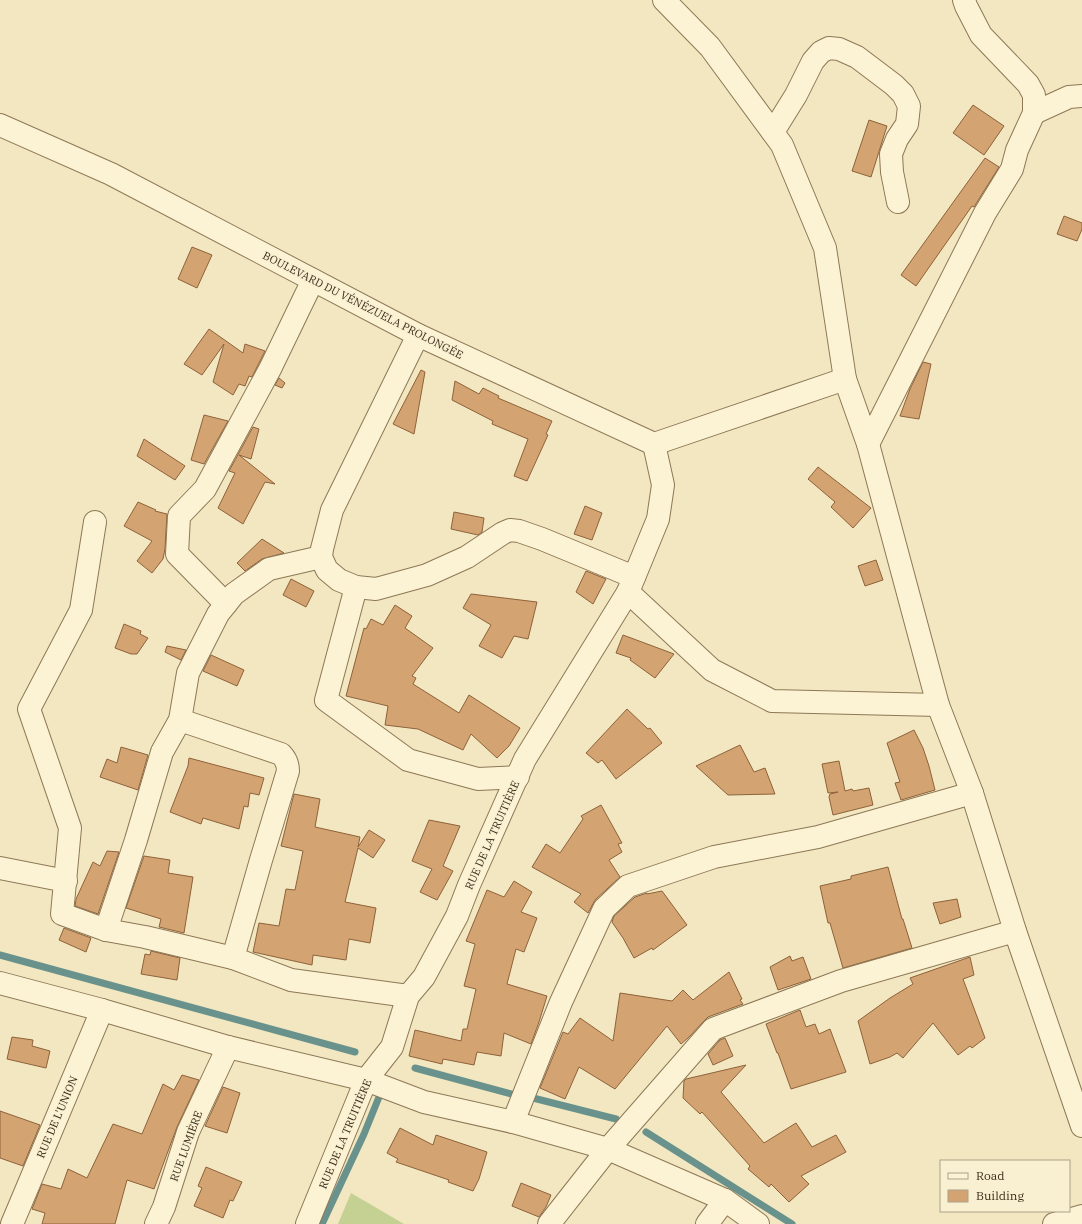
<svg xmlns="http://www.w3.org/2000/svg" width="1082" height="1224" viewBox="0 0 1082 1224" font-family="'IBM Plex Serif',serif">
	<style>
		.green { fill: #c5d193 }
		.lines { fill: none; stroke-linecap: round; stroke-linejoin: round }
		.stream { stroke: #69928c; stroke-width: 7 }
		.building { fill: #d3a372; stroke: #8e623a }
		.minor-casing { stroke: #8d7856; stroke-width: 24 }
		.minor { stroke: #fcf3d4; stroke-width: 22 }
		.labels { text-anchor: middle; stroke-width: 3; stroke-linejoin: round; paint-order: stroke }
		.street-label { font-size: 11px; fill: #3b2d1c; stroke: #f8f0d0 }
	</style>
	<rect width="100%" height="100%" fill="#f2e7c0"/>
	<polygon class="green" points="351,1193 404,1224 338,1224"/>
	<g class="lines">
		<g class="stream">
			<polyline points="0,955 355,1052"/>
			<polyline points="415,1068 515,1095"/>
			<polyline points="533,1098 616,1119"/>
			<polyline points="646,1132 792,1224"/>
			<polyline points="322,1224 364,1134 379,1097"/>
		</g>
	</g>
	<g class="building">
		<polygon points="973,105 1004,126 984,155 953,133"/>
		<polygon points="869,120 887,126 871,177 852,171"/>
		<polygon points="985,158 999,167 974,207 972,206 916,286 901,275"/>
		<polygon points="1064,216 1082,223 1082,229 1077,241 1057,234"/>
		<polygon points="192,247 212,255 197,288 178,279"/>
		<polygon points="209,329 243,353 245,344 265,351 252,377 249,376 245,386 239,384 233,395 213,382 224,344 202,375 184,364"/>
		<polygon points="923,362 931,364 919,419 900,416 910,389"/>
		<polygon points="421,370 425,372 414,434 393,424"/>
		<polygon points="279,378 285,383 282,388 275,385"/>
		<polygon points="455,381 479,394 483,388 499,396 498,398 552,421 546,434 548,435 527,481 514,476 528,439 492,424 493,421 452,400"/>
		<polygon points="204,415 228,421 204,464 191,460"/>
		<polygon points="253,427 259,429 251,459 239,455 275,484 265,482 243,524 218,508 235,473 229,471"/>
		<polygon points="144,439 185,466 175,480 137,456"/>
		<polygon points="818,467 871,508 853,528 831,507 835,502 808,479"/>
		<polygon points="138,502 156,510 155,511 167,514 165,549 163,559 152,573 137,561 152,541 124,526"/>
		<polygon points="585,506 602,513 592,540 574,534"/>
		<polygon points="454,512 484,518 482,532 478,535 451,529"/>
		<polygon points="262,539 284,553 262,559 245,571 237,563"/>
		<polygon points="876,560 883,580 865,586 858,566"/>
		<polygon points="586,571 606,579 593,604 576,592"/>
		<polygon points="291,579 314,591 306,607 283,595"/>
		<polygon points="471,594 537,602 528,639 514,636 502,658 479,646 491,625 463,608"/>
		<polygon points="395,605 412,616 405,628 433,648 412,676 416,678 413,684 459,713 469,695 520,728 509,746 497,758 471,734 463,750 418,729 385,725 388,706 346,696 364,628 366,629 371,619 383,625"/>
		<polygon points="124,624 141,631 140,634 148,638 137,654 131,654 115,648"/>
		<polygon points="623,635 674,654 655,678 630,660 631,658 616,653"/>
		<polygon points="167,646 186,650 181,660 165,652"/>
		<polygon points="211,655 244,670 237,686 203,671"/>
		<polygon points="627,709 648,729 650,728 662,743 616,779 602,760 598,763 586,753"/>
		<polygon points="914,730 923,748 929,766 935,790 901,800 895,783 900,782 887,743"/>
		<polygon points="740,745 754,772 765,768 775,794 728,795 696,766"/>
		<polygon points="121,747 148,755 138,790 100,777 107,759 117,763"/>
		<polygon points="189,758 264,778 259,795 250,793 248,807 244,806 239,829 203,818 201,824 170,812 188,766"/>
		<polygon points="839,761 845,791 852,789 853,791 869,788 873,805 833,815 829,797 830,794 838,792 828,793 822,764"/>
		<polygon points="294,794 320,799 315,827 360,837 358,847 369,830 385,840 373,858 358,848 345,902 376,908 370,943 349,939 346,960 313,955 312,965 253,952 259,923 279,926 286,889 295,890 303,851 281,846"/>
		<polygon points="601,805 622,843 618,844 622,852 609,860 620,877 595,900 588,913 574,902 581,894 532,867 546,844 560,853 583,819 581,816"/>
		<polygon points="429,820 460,826 443,866 453,871 437,900 420,892 432,869 412,861"/>
		<polygon points="107,851 119,852 98,914 75,906 76,899 93,862 100,866"/>
		<polygon points="144,856 170,860 168,873 193,877 184,933 159,927 161,919 126,908"/>
		<polygon points="888,867 902,919 903,919 912,948 843,968 830,923 828,923 820,886 851,879 851,876"/>
		<polygon points="514,881 532,892 521,912 537,918 524,952 516,949 507,984 547,996 539,1022 531,1044 504,1033 501,1056 477,1052 474,1065 443,1059 442,1064 409,1056 415,1030 461,1041 463,1029 467,1029 476,989 464,986 475,944 466,941 487,890 504,897"/>
		<polygon points="662,891 687,925 653,950 652,948 634,958 623,938 612,922 614,916 635,897 647,893 647,894"/>
		<polygon points="957,899 961,917 940,924 933,903"/>
		<polygon points="64,928 91,938 86,952 59,940"/>
		<polygon points="151,951 180,958 177,980 141,974 145,954 150,955"/>
		<polygon points="790,956 792,961 803,957 811,979 778,990 770,967"/>
		<polygon points="970,957 974,975 963,979 985,1038 972,1048 970,1046 958,1055 933,1023 903,1058 897,1053 890,1057 870,1064 858,1021 890,998 913,984 910,978"/>
		<polygon points="729,972 742,999 740,1000 743,1004 708,1017 704,1021 688,1038 681,1044 667,1026 615,1089 579,1067 565,1099 540,1088 563,1032 568,1034 580,1018 613,1041 620,993 672,1001 683,990 693,1000"/>
		<polygon points="800,1010 806,1027 815,1024 819,1034 830,1029 846,1072 791,1089 778,1053 777,1053 766,1024"/>
		<polygon points="12,1037 33,1040 32,1046 50,1051 46,1068 7,1059"/>
		<polygon points="725,1038 733,1056 713,1065 708,1054 720,1040"/>
		<polygon points="746,1065 721,1092 764,1143 796,1123 812,1147 836,1135 846,1152 801,1176 809,1184 789,1202 771,1184 769,1187 748,1169 750,1166 702,1112 700,1114 683,1098 684,1081 686,1079"/>
		<polygon points="182,1075 199,1080 177,1127 154,1189 127,1180 115,1224 42,1224 45,1213 32,1209 42,1184 61,1189 68,1169 87,1178 113,1124 142,1134 163,1084 174,1090"/>
		<polygon points="223,1087 240,1093 227,1133 205,1126"/>
		<polygon points="0,1111 40,1125 23,1166 0,1158"/>
		<polygon points="400,1128 433,1145 436,1135 487,1152 479,1179 473,1191 448,1182 449,1180 396,1162 398,1159 387,1153"/>
		<polygon points="206,1167 242,1182 233,1201 230,1200 223,1218 194,1206 202,1188 198,1186"/>
		<polygon points="521,1183 551,1195 546,1207 539,1217 512,1206"/>
	</g>
	<g class="lines">
		<g class="minor-casing">
			<g id="minor">
				<polyline points="664,0 710,47 782,145 825,248 845,379 868,444 938,705 972,793 1015,931 1082,1126"/>
				<polyline points="1034,113 1069,97 1082,96"/>
				<polyline points="0,125 111,174 418,335 654,444 845,379"/>
				<polyline points="773,132 796,95 813,61 821,52 829,48 839,49 857,57 894,85 903,94 909,106 907,124 897,139 891,154 892,172 898,202"/>
				<polyline points="418,335 332,510 322,549 321,557 327,570 339,580 356,587 376,589 427,575 467,557 503,533 510,530 519,531 542,539 634,577"/>
				<polyline points="868,444 985,213 1012,169 1017,150 1034,113 1034,95 1028,84 981,35 966,6 964,0"/>
				<polyline points="95,522 81,610 29,709 70,828 62,914 106,930 145,937 233,958 291,980 408,996"/>
				<polyline points="356,587 326,700 408,760 478,779 518,777"/>
				<polyline points="628,592 712,670 772,701 938,705"/>
				<polyline points="226,604 177,554 179,516 205,489 270,369 313,280"/>
				<path d="M 180,720 L 281,754 C 286,759 288,764 288,771 L 261,860 L 233,958"/>
				<polyline points="0,868 66,881"/>
				<polyline points="106,930 136,840 162,752 180,720 188,673 218,614 234,594 269,569 321,557"/>
				<polyline points="0,983 102,1010 228,1047 366,1080 424,1102 513,1122 608,1149 725,1200 758,1224"/>
				<polyline points="513,1122 561,1002 604,909 628,886 714,857 818,837 972,793"/>
				<polyline points="12,1224 102,1010"/>
				<polyline points="156,1224 164,1207 188,1132 228,1047"/>
				<polyline points="307,1224 366,1080 392,1047 408,996 424,977 457,916 469,885 525,759 628,592 658,519 663,485 654,444"/>
				<polyline points="549,1224 608,1149 713,1029 841,981 1015,931"/>
				<polyline points="707,1224 725,1200"/>
				<polyline points="1054,1224 1082,1216"/>
			</g>
		</g>
		<use href="#minor" class="minor"/>
	</g>
	<g class="labels">
		<g class="street-label">
			<text transform="translate(363 305) rotate(27)" y="4">BOULEVARD DU VÉNÉZUELA PROLONGÉE</text>
			<text transform="translate(492 835) rotate(-66)" y="4">RUE DE LA TRUITIÈRE</text>
			<text transform="translate(57 1117) rotate(-67)" y="4">RUE DE L'UNION</text>
			<text transform="translate(345 1134) rotate(-67)" y="4">RUE DE LA TRUITIÈRE</text>
			<text transform="translate(186 1146) rotate(-70)" y="4">RUE LUMIÈRE</text>
		</g>
	</g>
	<rect x="940" y="1160" width="130" height="52" fill="#f8f0d0" stroke="#aca288"/>
	<rect x="948" y="1173" width="20" height="6" fill="#fcf3d4" stroke="#aca288"/>
	<text x="976" y="1180" font-size="12" fill="#3b2d1c">Road</text>
	<rect x="948" y="1190" width="20" height="12" fill="#d3a372" stroke="#aca288"/>
	<text x="976" y="1200" font-size="12" fill="#3b2d1c">Building</text>
</svg>
